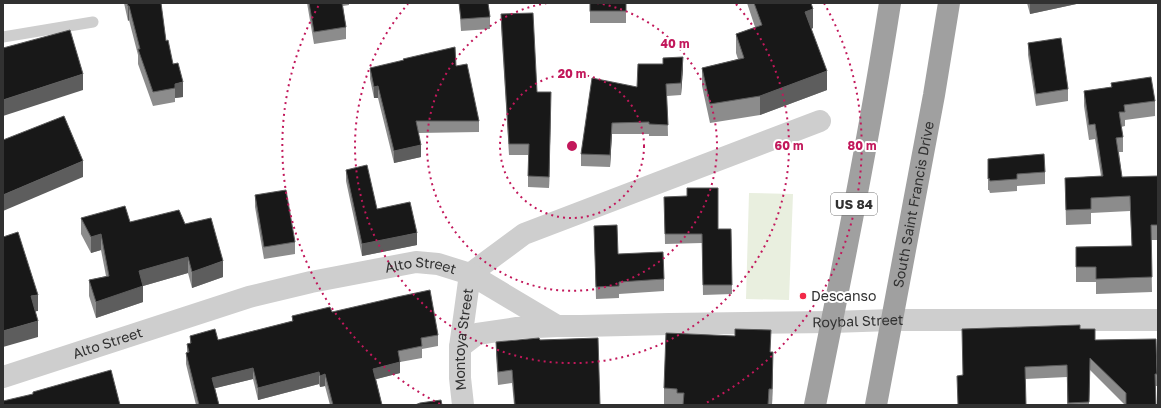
<svg xmlns="http://www.w3.org/2000/svg" width="1161" height="408" viewBox="0 0 1161 408" font-family="'Golos Text',sans-serif">
	<style>
		.green { fill: #e9efdf }
		.lines { fill: none; stroke-linecap: round; stroke-linejoin: round }
		.service { stroke: #cecece; stroke-width: 11 }
		.minor { stroke: #cecece; stroke-width: 22 }
		.trunk { stroke: #a0a0a0; stroke-width: 22 }
		.wall { fill: #8c8c8c }
		.shaded-wall { fill: #5d5d5d }
		.building { fill: #181818; stroke: #5d5d5d }
		.ring { fill: none; stroke: #c2185b; stroke-width: 2; stroke-dasharray: 2 4 }
		.poi-dot { fill: #f22948; stroke: #fff; stroke-width: 1.5 }
		.labels { text-anchor: middle; stroke-width: 4; stroke-linejoin: round; paint-order: stroke }
		.shield { fill: #fff; stroke: #6f6f6f; stroke-width: 1 }
		.shield-label { font-size: 13px; font-weight: bold; fill: #313131 }
		.street-label { font-size: 14px; fill: #313131; stroke: #fff }
		.poi-label { font-size: 14px; fill: #313131; stroke: #fff; text-anchor: start }
		.centre { fill: #c2185b; stroke: #fff; stroke-width: 2 }
		.ring-label { font-size: 12px; text-anchor: middle; font-weight: bold; fill: #c2185b; stroke: #fff; stroke-width: 4; stroke-linejoin: round; paint-order: stroke }
	</style>
	<rect width="100%" height="100%" fill="#fff"/>
	<polygon class="green" points="749,193 793,194 789,300 746,299"/>
	<g class="lines">
		<polyline class="service" points="3,37 93,22"/>
		<g class="minor">
			<polyline points="460,347 477,334 517,328 557,326"/>
			<path id="s1" d="M 3,377 L 249,297 L 311,282 L 416,262 L 438,264 L 470,274 L 524,234 L 820,121"/>
			<path id="s2" d="M 463,405 L 460,378 L 460,347 L 470,274 L 557,326 L 581,326 L 669,324 L 832,322 L 892,320 L 1158,320"/>
		</g>
		<g class="trunk">
			<path d="M 815,405 C 842,272 869,138 890,3"/>
			<path id="s3" d="M 876,405 L 934,95 L 949,3"/>
		</g>
	</g>
	<g class="wall">
		<polygon points="124,3 161,3 166,41 183,97 175,98 175,102 153,106 138,64 138,55 129,20 128,21"/>
		<polygon points="307,3 349,3 349,5 343,6 346,27 346,39 314,44"/>
		<polygon points="459,3 488,3 490,17 490,29 461,31"/>
		<rect x="590" y="3" width="36" height="20"/>
		<polygon points="747,3 811,3 813,28 811,29 827,90 760,115 710,123 702,86 702,68 738,59 736,53 736,34 755,27"/>
		<polygon points="1027,3 1081,3 1030,14"/>
		<polygon points="501,14 537,92 551,104 549,188 528,187 528,155 509,155 501,26"/>
		<polygon points="1028,43 1068,89 1068,101 1036,106 1028,55"/>
		<polygon points="403,59 456,66 479,121 479,132 418,133 421,157 394,163 378,98 374,98 370,79 370,68 403,61"/>
		<polygon points="683,69 681,95 667,96 668,136 649,136 649,134 612,134 610,167 581,166 581,154 637,87"/>
		<polygon points="1111,83 1155,101 1155,116 1125,120 1125,126 1121,127 1123,137 1123,152 1119,152 1122,177 1158,176 1158,240 1151,240 1152,292 1096,294 1096,282 1076,282 1076,247 1132,246 1130,211 1091,213 1091,224 1066,225 1065,178 1101,176 1095,139 1089,140 1084,106 1084,91 1111,87"/>
		<polygon points="988,159 1045,172 1045,184 1017,186 1017,191 990,193 989,190 988,190"/>
		<polygon points="346,170 377,209 417,245 362,256 346,181"/>
		<polygon points="255,195 295,242 295,254 264,259 255,207"/>
		<polygon points="664,197 718,229 731,229 732,294 703,295 702,243 665,244"/>
		<polygon points="81,218 130,222 185,224 223,277 192,288 188,273 143,286 143,302 96,318 89,296 89,280 106,276 101,250 91,253 81,234"/>
		<polygon points="594,226 618,254 664,279 664,291 619,294 619,298 596,299"/>
		<polygon points="332,312 438,335 438,346 422,349 422,358 400,362 400,373 376,379 382,405 330,405 325,386 320,387 319,384 258,400 253,379 215,388 219,405 196,405 186,364 186,353 187,352 187,344 190,344 190,336 218,340 292,321 292,316"/>
		<polygon points="1080,329 1095,340 1157,374 1157,386 1155,386 1156,405 1125,405 1090,370 1089,405 1067,405 1067,377 1025,379 962,375"/>
		<polygon points="540,340 600,405 514,405 512,383 498,385 496,355 496,342"/>
		<polygon points="771,352 773,368 772,405 677,405 664,404 664,388"/>
	</g>
	<g class="shaded-wall">
		<polygon points="1030,3 1081,3 1030,14"/>
		<polygon points="128,6 129,6 129,20 128,21"/>
		<polygon points="813,9 813,28 805,31 805,12"/>
		<polygon points="683,57 683,69 681,95 681,83"/>
		<polygon points="827,71 827,90 760,115 760,96"/>
		<polygon points="83,74 83,90 3,116 3,100"/>
		<polygon points="183,82 183,97 175,98 175,84"/>
		<polygon points="378,86 378,98 374,98 374,87"/>
		<polygon points="551,92 551,104 549,188 549,177"/>
		<polygon points="612,123 612,134 610,167 610,155"/>
		<polygon points="421,145 421,157 394,163 394,151"/>
		<polygon points="83,161 83,177 3,211 3,195"/>
		<polygon points="417,233 417,245 362,256 362,244"/>
		<polygon points="101,234 101,250 91,253 91,237"/>
		<polygon points="188,257 188,273 143,286 143,302 96,318 96,302 139,271"/>
		<polygon points="223,261 223,277 192,288 192,272"/>
		<polygon points="38,295 38,311 31,312 31,296"/>
		<polygon points="38,321 38,337 3,347 3,331"/>
		<polygon points="773,352 773,368 772,405 772,389"/>
		<polygon points="400,362 400,373 373,380 373,369"/>
		<polygon points="253,368 253,379 212,389 212,378"/>
		<polygon points="319,372 319,384 258,400 258,388"/>
		<polygon points="325,374 325,386 320,387 320,376"/>
	</g>
	<g class="building">
		<polygon points="127,3 161,3 166,41 168,40 173,64 178,63 183,82 175,84 175,88 153,92 138,49 140,49 129,6 128,6"/>
		<polygon points="309,3 342,3 346,27 314,32"/>
		<polygon points="459,3 488,3 490,17 461,19"/>
		<rect x="590" y="3" width="36" height="8"/>
		<polygon points="754,3 811,3 813,9 805,12 827,71 760,96 710,104 702,68 744,58 736,34 762,25"/>
		<polygon points="533,13 537,92 551,92 549,177 528,176 529,144 509,144 501,14"/>
		<polygon points="70,30 83,74 3,100 3,48"/>
		<polygon points="1061,38 1068,89 1036,94 1028,43"/>
		<polygon points="455,47 456,66 467,64 479,121 416,121 421,145 394,151 378,86 374,87 370,68 404,60 403,59"/>
		<polygon points="683,57 681,83 666,84 668,125 649,124 649,122 612,123 610,155 581,154 592,78 637,87 638,64 663,64 663,58"/>
		<polygon points="1151,77 1155,101 1124,105 1125,112 1119,112 1123,137 1116,138 1122,177 1158,176 1158,225 1151,225 1152,277 1096,279 1096,267 1076,267 1076,247 1132,246 1130,196 1091,198 1091,209 1066,210 1065,178 1103,176 1095,124 1089,125 1084,91 1112,87 1111,83"/>
		<polygon points="64,116 83,161 3,195 3,140"/>
		<polygon points="1044,154 1045,172 1017,174 1017,179 990,181 989,178 988,179 988,159"/>
		<polygon points="367,165 377,209 410,202 417,233 362,244 346,170"/>
		<polygon points="687,188 718,188 718,229 731,229 732,285 703,285 702,234 665,234 664,197 687,196"/>
		<polygon points="286,190 295,242 264,247 255,195"/>
		<polygon points="125,206 130,222 179,210 185,224 211,218 223,261 192,272 188,257 139,271 143,286 96,302 89,280 109,276 101,234 91,237 81,218"/>
		<polygon points="617,225 618,254 663,252 664,279 619,282 619,286 596,287 594,226"/>
		<polygon points="18,232 38,295 31,296 38,321 3,331 3,237"/>
		<polygon points="430,290 438,335 421,338 422,346 398,351 400,362 373,369 382,405 333,405 325,374 320,376 319,372 258,388 253,368 212,378 219,405 199,405 186,353 189,352 187,344 191,343 190,336 215,329 218,340 293,321 292,316 330,307 332,312 397,297"/>
		<polygon points="1080,325 1080,329 1095,329 1095,340 1156,339 1157,374 1155,374 1156,405 1126,405 1126,393 1090,358 1089,402 1068,403 1067,365 1025,367 1026,405 958,405 957,376 963,375 962,329"/>
		<polygon points="735,329 771,330 770,352 773,352 772,389 769,389 768,405 683,405 684,393 677,393 677,389 664,388 666,333 735,336"/>
		<polygon points="539,338 540,340 598,338 600,405 515,405 512,370 498,372 496,342"/>
		<polygon points="111,370 120,405 3,405 3,401 33,394 33,392"/>
		<polygon points="441,400 442,405 415,405 420,403"/>
	</g>
	<g class="ring">
		<circle cx="572" cy="146" r="72"/>
		<path d="M597 3A145 145 0 1 1 547 3"/>
		<path d="M736 4A217 217 0 1 1 408 4"/>
		<path d="M440 404A290 290 0 0 1 320 3M824 3A290 290 0 0 1 704 404"/>
	</g>
	<circle class="poi-dot" cx="803" cy="296" r="4"/>
	<g class="labels">
		<rect class="shield" x="831" y="193" width="46" height="22" rx="3"/>
		<g class="shield-label">
			<text x="854" y="209">US 84</text>
		</g>
		<g class="street-label">
			<text dy="5" stroke="none"><textPath href="#s3" startOffset="204">South Saint Francis Drive</textPath></text>
			<text dy="5" stroke="none"><textPath href="#s1" startOffset="434">Alto Street</textPath></text>
			<text dy="5" stroke="none"><textPath href="#s2" startOffset="534">Roybal Street</textPath></text>
			<text dy="5" stroke="none"><textPath href="#s2" startOffset="66">Montoya Street</textPath></text>
			<text dy="5" stroke="none"><textPath href="#s1" startOffset="110">Alto Street</textPath></text>
		</g>
		<g class="poi-label">
			<text x="811" y="301">Descanso</text>
		</g>
	</g>
	<circle cx="572" cy="146" r="6" class="centre"/>
	<g class="ring-label">
		<text x="675" y="48">40 m</text>
		<text x="572" y="78">20 m</text>
		<text x="789" y="150">60 m</text>
		<text x="862" y="150">80 m</text>
	</g>
	<rect width="1161" height="408" fill="none" stroke="#313131" stroke-width="8"/>
</svg>
